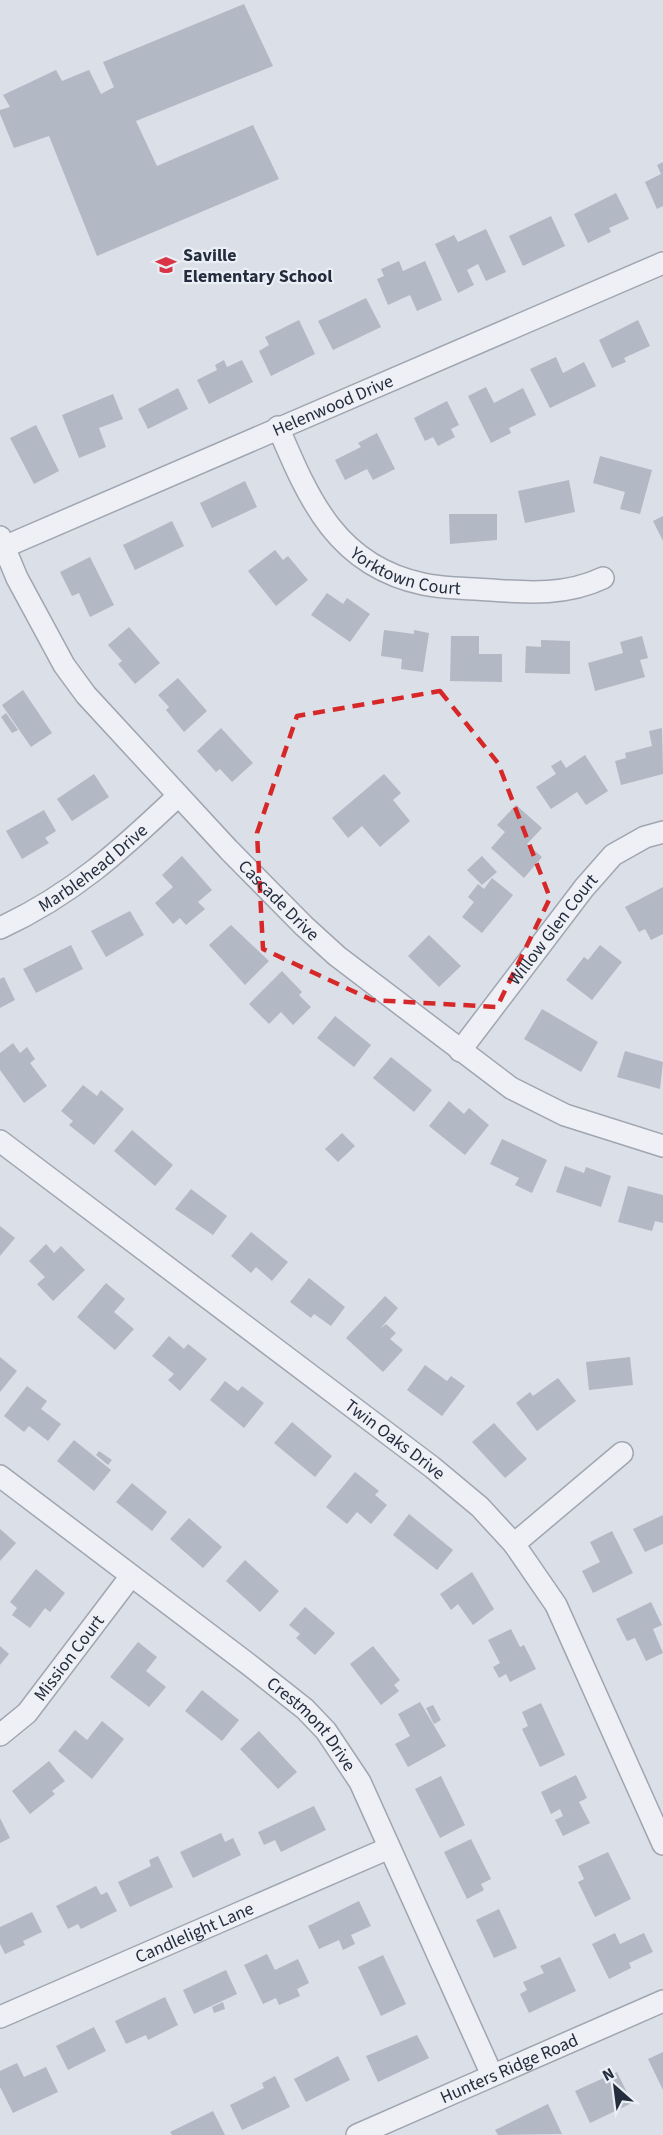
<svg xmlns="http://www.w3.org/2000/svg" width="663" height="2135" viewBox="0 0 663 2135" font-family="'Source Sans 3',sans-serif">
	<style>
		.building { fill: #b2b8c4 }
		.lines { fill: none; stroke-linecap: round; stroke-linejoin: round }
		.street-casing { stroke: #a0a6b1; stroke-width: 24 }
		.street { stroke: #eef0f5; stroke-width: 21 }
		.marked { fill: none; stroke: #d62828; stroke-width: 4.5; stroke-dasharray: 12 8; stroke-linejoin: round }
		.labels { text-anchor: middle; stroke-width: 4.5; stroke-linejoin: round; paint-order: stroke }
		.poi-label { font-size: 18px; font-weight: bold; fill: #242d3e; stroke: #eaeef5; text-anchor: start }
		.street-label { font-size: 18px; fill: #242d3e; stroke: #eaeef5 }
	</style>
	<rect width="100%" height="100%" fill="#dbdfe7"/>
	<g class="building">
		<polygon points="244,4 273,66 136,121 157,166 253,125 279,179 97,256 49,136 14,148 0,114 0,110 10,107 3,95 56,70 62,81 89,70 101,94 114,87 103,62"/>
		<polygon points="663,162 663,206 657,209 645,182 661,174 657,165"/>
		<polygon points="616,193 629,219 609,228 611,232 588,243 574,214"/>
		<polygon points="551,216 565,246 523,266 509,236"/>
		<polygon points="486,229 506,272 486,281 478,264 467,270 474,285 458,293 435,244 454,235 458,242"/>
		<polygon points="399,261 403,271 425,261 442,300 417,311 410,295 388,305 377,279 384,276 381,269"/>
		<polygon points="366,298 381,327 333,350 318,321"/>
		<polygon points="299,320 315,354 271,376 259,351 269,345 265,337"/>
		<polygon points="638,320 650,346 624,358 626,362 612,368 599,340"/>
		<polygon points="556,357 563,373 584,362 596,386 550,408 530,369"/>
		<polygon points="224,360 227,367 242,360 253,382 209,404 197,380 217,370 215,365"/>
		<polygon points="486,387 494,403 523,388 536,415 509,428 511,433 491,443 468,396"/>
		<polygon points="178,388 188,409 148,429 138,409"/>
		<polygon points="113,394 123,419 99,428 106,447 79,458 62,415"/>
		<polygon points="447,401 459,425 451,429 455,437 438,446 433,437 425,441 414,418"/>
		<polygon points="36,425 59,471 34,484 10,438"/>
		<polygon points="377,433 395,469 373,480 367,469 345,480 335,460 361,447 358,443"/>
		<polygon points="600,456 652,470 640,514 620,509 625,492 593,483"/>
		<polygon points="569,480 575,512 525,523 518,491"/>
		<polygon points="245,481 257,507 212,528 200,503"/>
		<polygon points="449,514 497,514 497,540 450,544"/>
		<polygon points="663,516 663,541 653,521"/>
		<polygon points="172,521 184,546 135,570 123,545"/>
		<polygon points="275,550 283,560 288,556 308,580 276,606 248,571"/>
		<polygon points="90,557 114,605 90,617 79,593 72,596 60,572"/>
		<polygon points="327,593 343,604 347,598 370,614 350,642 311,615"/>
		<polygon points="129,627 160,663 135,684 118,664 122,661 108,645"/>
		<polygon points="384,630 414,634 414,630 429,633 423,672 401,669 402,659 381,656"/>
		<polygon points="451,636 479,636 479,654 502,654 502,682 450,681"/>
		<polygon points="642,636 648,658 640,660 645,677 595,691 588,663 623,653 620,642"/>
		<polygon points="541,640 570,641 570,674 525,673 526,646 541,647"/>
		<polygon points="178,678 207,711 184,732 166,710 169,707 158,695"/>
		<polygon points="23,690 52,733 31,747 2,705"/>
		<polygon points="6,713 18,730 12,733 1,717"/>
		<polygon points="221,728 253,763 232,782 220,769 216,772 197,751"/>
		<polygon points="662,728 663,774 621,785 615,761 626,758 625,753 652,746 649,731"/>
		<polygon points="585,755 608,791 586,805 577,792 551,809 536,787 556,774 551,766 561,760 566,768"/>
		<polygon points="94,774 109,797 72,821 57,799"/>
		<polygon points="384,774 401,793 393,800 410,821 380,847 362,826 348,838 332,818"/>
		<polygon points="516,805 542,828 527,844 542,857 524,878 491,848 505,832 497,825"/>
		<polygon points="44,810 56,831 45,838 49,843 22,859 6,831"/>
		<polygon points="182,856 212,890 198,902 205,909 186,925 180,918 173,924 155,903 173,887 162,875"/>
		<polygon points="482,856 497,872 482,885 467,870"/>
		<polygon points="492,878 513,895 482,933 462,917 474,902 468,897 478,884 484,889"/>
		<polygon points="663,887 663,934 651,940 645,929 639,932 625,907"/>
		<polygon points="130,911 144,935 106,957 91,931"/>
		<polygon points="231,925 269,961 245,985 209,945"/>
		<polygon points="429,935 461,966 439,987 408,956"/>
		<polygon points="71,945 83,969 36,993 23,969"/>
		<polygon points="600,945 622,962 592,1000 566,980 584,957 588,960"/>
		<polygon points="282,971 302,992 299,995 311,1007 293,1025 281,1012 269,1024 249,1004"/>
		<polygon points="4,977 15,1000 0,1008 0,979"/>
		<polygon points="542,1009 598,1042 581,1072 524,1039"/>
		<polygon points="335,1016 371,1045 354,1067 317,1038"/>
		<polygon points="13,1043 20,1053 27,1047 35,1059 30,1063 47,1086 24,1103 0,1070 0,1053"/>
		<polygon points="625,1051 663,1062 660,1089 617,1077"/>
		<polygon points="391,1057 432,1090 414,1112 373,1078"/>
		<polygon points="83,1085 97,1096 101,1090 124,1109 94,1145 69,1125 73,1121 61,1111"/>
		<polygon points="449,1101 464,1114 469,1108 489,1125 465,1155 429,1126"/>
		<polygon points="132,1130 173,1165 155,1186 114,1151"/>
		<polygon points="342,1133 355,1146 338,1162 325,1149"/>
		<polygon points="502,1139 547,1160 532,1193 515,1185 519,1178 490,1164"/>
		<polygon points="565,1166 584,1173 586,1167 611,1176 601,1207 556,1192"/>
		<polygon points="628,1186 663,1195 663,1223 655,1221 652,1231 618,1222"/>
		<polygon points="191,1189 227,1216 213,1235 175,1209"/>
		<polygon points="0,1226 15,1238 0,1256"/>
		<polygon points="251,1232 288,1262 272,1281 256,1267 251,1273 231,1256"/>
		<polygon points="46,1244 54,1253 61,1246 85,1270 53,1301 37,1284 45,1277 29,1261"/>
		<polygon points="309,1278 345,1307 331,1326 314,1314 311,1318 290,1302"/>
		<polygon points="106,1283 125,1299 114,1312 134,1329 115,1350 77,1317"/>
		<polygon points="385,1296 398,1308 380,1329 386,1324 396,1333 390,1339 403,1350 383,1372 346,1338"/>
		<polygon points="169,1336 184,1349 188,1344 207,1359 180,1391 168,1380 174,1374 152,1356"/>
		<polygon points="0,1357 17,1371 0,1392"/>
		<polygon points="630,1357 633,1385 589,1390 586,1362"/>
		<polygon points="425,1365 447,1381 451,1376 465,1386 442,1416 407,1390"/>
		<polygon points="558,1378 576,1401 537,1431 516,1403 530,1392 533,1396"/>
		<polygon points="225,1381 238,1391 242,1386 264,1403 244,1428 210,1400"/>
		<polygon points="27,1386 47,1401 41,1409 61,1424 48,1441 29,1426 24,1432 4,1416"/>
		<polygon points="292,1422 332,1456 315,1477 274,1443"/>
		<polygon points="494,1423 527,1459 505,1478 472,1442"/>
		<polygon points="74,1440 111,1470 94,1491 57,1461"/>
		<polygon points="99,1451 112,1460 108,1465 96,1455"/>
		<polygon points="355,1472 379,1491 375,1495 387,1505 371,1524 357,1512 347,1524 326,1507"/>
		<polygon points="132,1483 167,1512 152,1531 116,1502"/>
		<polygon points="409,1514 453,1550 437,1570 393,1535"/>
		<polygon points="663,1515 663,1544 645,1552 633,1529"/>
		<polygon points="189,1518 222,1547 203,1568 170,1539"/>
		<polygon points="0,1529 16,1543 0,1561"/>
		<polygon points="612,1531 633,1573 593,1593 582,1571 600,1562 590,1542"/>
		<polygon points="245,1560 279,1591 260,1612 226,1581"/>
		<polygon points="36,1569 65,1593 50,1612 45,1608 30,1628 12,1615 17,1608 10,1602"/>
		<polygon points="472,1572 494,1609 473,1625 458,1604 451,1610 440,1594"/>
		<polygon points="651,1602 662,1625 653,1629 663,1653 646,1661 635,1638 627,1641 616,1619"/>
		<polygon points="305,1607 335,1633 315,1655 296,1638 300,1634 289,1625"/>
		<polygon points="511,1629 520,1647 524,1645 536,1669 510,1682 506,1674 499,1678 493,1667 500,1663 488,1640"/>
		<polygon points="138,1642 157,1657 146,1671 166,1687 149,1707 110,1677"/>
		<polygon points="0,1646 9,1654 0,1665"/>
		<polygon points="373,1646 400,1680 394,1685 399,1691 381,1705 350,1664"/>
		<polygon points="202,1690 239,1720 222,1741 185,1711"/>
		<polygon points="420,1702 446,1746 408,1767 395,1744 410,1736 398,1714"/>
		<polygon points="541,1703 565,1755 540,1767 522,1729 528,1726 522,1712"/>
		<polygon points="433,1705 441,1720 434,1724 426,1708"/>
		<polygon points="102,1721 124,1739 92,1779 58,1751 75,1730 87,1740"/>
		<polygon points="259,1731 297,1772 278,1789 240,1749"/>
		<polygon points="49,1761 65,1781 52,1791 55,1794 30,1814 12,1791"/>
		<polygon points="576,1775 587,1798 579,1802 590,1823 563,1836 555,1820 563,1816 560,1809 551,1814 541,1792"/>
		<polygon points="441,1776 465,1825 440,1838 415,1789"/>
		<polygon points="314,1806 326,1830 281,1852 275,1840 264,1845 258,1832"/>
		<polygon points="0,1818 10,1838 0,1843"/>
		<polygon points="221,1833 225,1842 233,1838 241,1855 193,1878 180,1852"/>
		<polygon points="471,1839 491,1879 481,1884 484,1890 467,1899 444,1852"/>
		<polygon points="608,1852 631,1899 595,1917 578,1882 584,1879 578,1866"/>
		<polygon points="158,1856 173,1887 130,1907 118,1882 151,1866 149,1860"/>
		<polygon points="96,1886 101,1895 107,1892 117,1911 81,1929 78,1924 68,1929 56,1906"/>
		<polygon points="359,1901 371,1926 351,1935 355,1944 343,1950 339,1940 319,1949 308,1926"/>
		<polygon points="499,1909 517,1948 494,1958 476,1920"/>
		<polygon points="32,1912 42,1932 23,1941 25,1945 5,1954 0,1944 0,1927"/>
		<polygon points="615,1933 620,1944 644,1933 653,1952 629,1963 631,1968 609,1979 592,1944"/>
		<polygon points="267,1954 275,1970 298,1959 309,1983 297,1989 300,1996 279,2005 276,1998 263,2004 244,1965"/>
		<polygon points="383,1955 406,2004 381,2016 358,1967"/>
		<polygon points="560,1957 576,1991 529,2013 520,1994 527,1990 523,1982 544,1973 540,1966"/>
		<polygon points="226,1970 237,1994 194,2014 183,1990"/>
		<polygon points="165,1997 178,2025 148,2040 146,2035 126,2044 115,2021"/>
		<polygon points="223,2002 225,2009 214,2013 212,2007"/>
		<polygon points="94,2027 106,2051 68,2070 56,2046"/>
		<polygon points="417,2035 429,2058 378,2082 366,2056"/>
		<polygon points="663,2052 663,2090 648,2059"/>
		<polygon points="338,2056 350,2080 306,2102 294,2079"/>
		<polygon points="17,2063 24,2077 46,2067 58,2092 13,2113 0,2087 0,2071"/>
		<polygon points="617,2072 632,2103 590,2123 575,2091"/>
		<polygon points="275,2076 290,2107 242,2130 230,2105 264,2088 262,2083"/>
		<polygon points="548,2104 562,2134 498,2135 495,2130"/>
		<polygon points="213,2111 225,2135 172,2135 170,2132"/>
	</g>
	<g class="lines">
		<g class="street-casing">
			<g id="street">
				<path id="s1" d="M 278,427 C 309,500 337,566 423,584 C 445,589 469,588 491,590 C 530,593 567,595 603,578"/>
				<path id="s2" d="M 0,537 L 17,578 L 64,665 L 86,695 L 229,850 L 304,926 L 337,956 L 511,1088 L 565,1115 L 663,1146"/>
				<path id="s3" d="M 4,547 L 663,263"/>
				<path id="s4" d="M 0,928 C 72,895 121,850 178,796"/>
				<path id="s5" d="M 460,1051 L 584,888 L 613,855 L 645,837 L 663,832"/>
				<path id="s6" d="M 0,1141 L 432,1467 L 480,1507 L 514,1544 L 556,1605 L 663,1844"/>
				<path id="s7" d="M 0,1476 L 252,1667 L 305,1709 L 326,1731 L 360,1782 L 492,2075"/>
				<polyline points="514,1544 622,1453"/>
				<path id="s8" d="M 0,1735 L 27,1713 L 131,1576"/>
				<path id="s9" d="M 0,2017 L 389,1848"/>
				<path id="s10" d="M 357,2135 L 663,2001"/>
			</g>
		</g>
		<use href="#street" class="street"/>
	</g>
	<path class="marked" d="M 440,691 L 498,763 L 550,898 L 497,1007 L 372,1000 L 263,949 L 257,833 L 297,716 Z"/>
	<defs>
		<g id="school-bare" transform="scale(1.62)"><path d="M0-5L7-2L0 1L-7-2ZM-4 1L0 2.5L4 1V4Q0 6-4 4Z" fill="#d83446" stroke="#eaeef5" stroke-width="2.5" paint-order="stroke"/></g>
	</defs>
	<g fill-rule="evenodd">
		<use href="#school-bare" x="166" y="265"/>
	</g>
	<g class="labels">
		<g class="poi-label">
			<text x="183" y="261">Saville<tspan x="183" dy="21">Elementary School</tspan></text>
		</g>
		<g class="street-label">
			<text dy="6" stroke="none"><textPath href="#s3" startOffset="358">Helenwood Drive</textPath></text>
			<text dy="6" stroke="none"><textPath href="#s1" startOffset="204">Yorktown Court</textPath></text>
			<text dy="6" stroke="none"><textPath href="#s4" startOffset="111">Marblehead Drive</textPath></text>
			<text dy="6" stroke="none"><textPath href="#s2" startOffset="462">Cascade Drive</textPath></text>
			<text dy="6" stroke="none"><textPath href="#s5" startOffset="153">Willow Glen Court</textPath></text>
			<text dy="6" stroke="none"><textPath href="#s6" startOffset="495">Twin Oaks Drive</textPath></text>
			<text dy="6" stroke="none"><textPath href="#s8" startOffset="104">Mission Court</textPath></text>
			<text dy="6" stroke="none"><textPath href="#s7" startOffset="399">Crestmont Drive</textPath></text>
			<text dy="6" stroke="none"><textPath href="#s9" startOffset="212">Candlelight Lane</textPath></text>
			<text dy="6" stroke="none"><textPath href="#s10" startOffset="166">Hunters Ridge Road</textPath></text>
		</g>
	</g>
	<g transform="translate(615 2087) rotate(332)" stroke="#eaeef5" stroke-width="4.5" paint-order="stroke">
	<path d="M0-4.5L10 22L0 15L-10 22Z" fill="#242d3e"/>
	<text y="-9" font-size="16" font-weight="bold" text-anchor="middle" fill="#242d3e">N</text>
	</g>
</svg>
